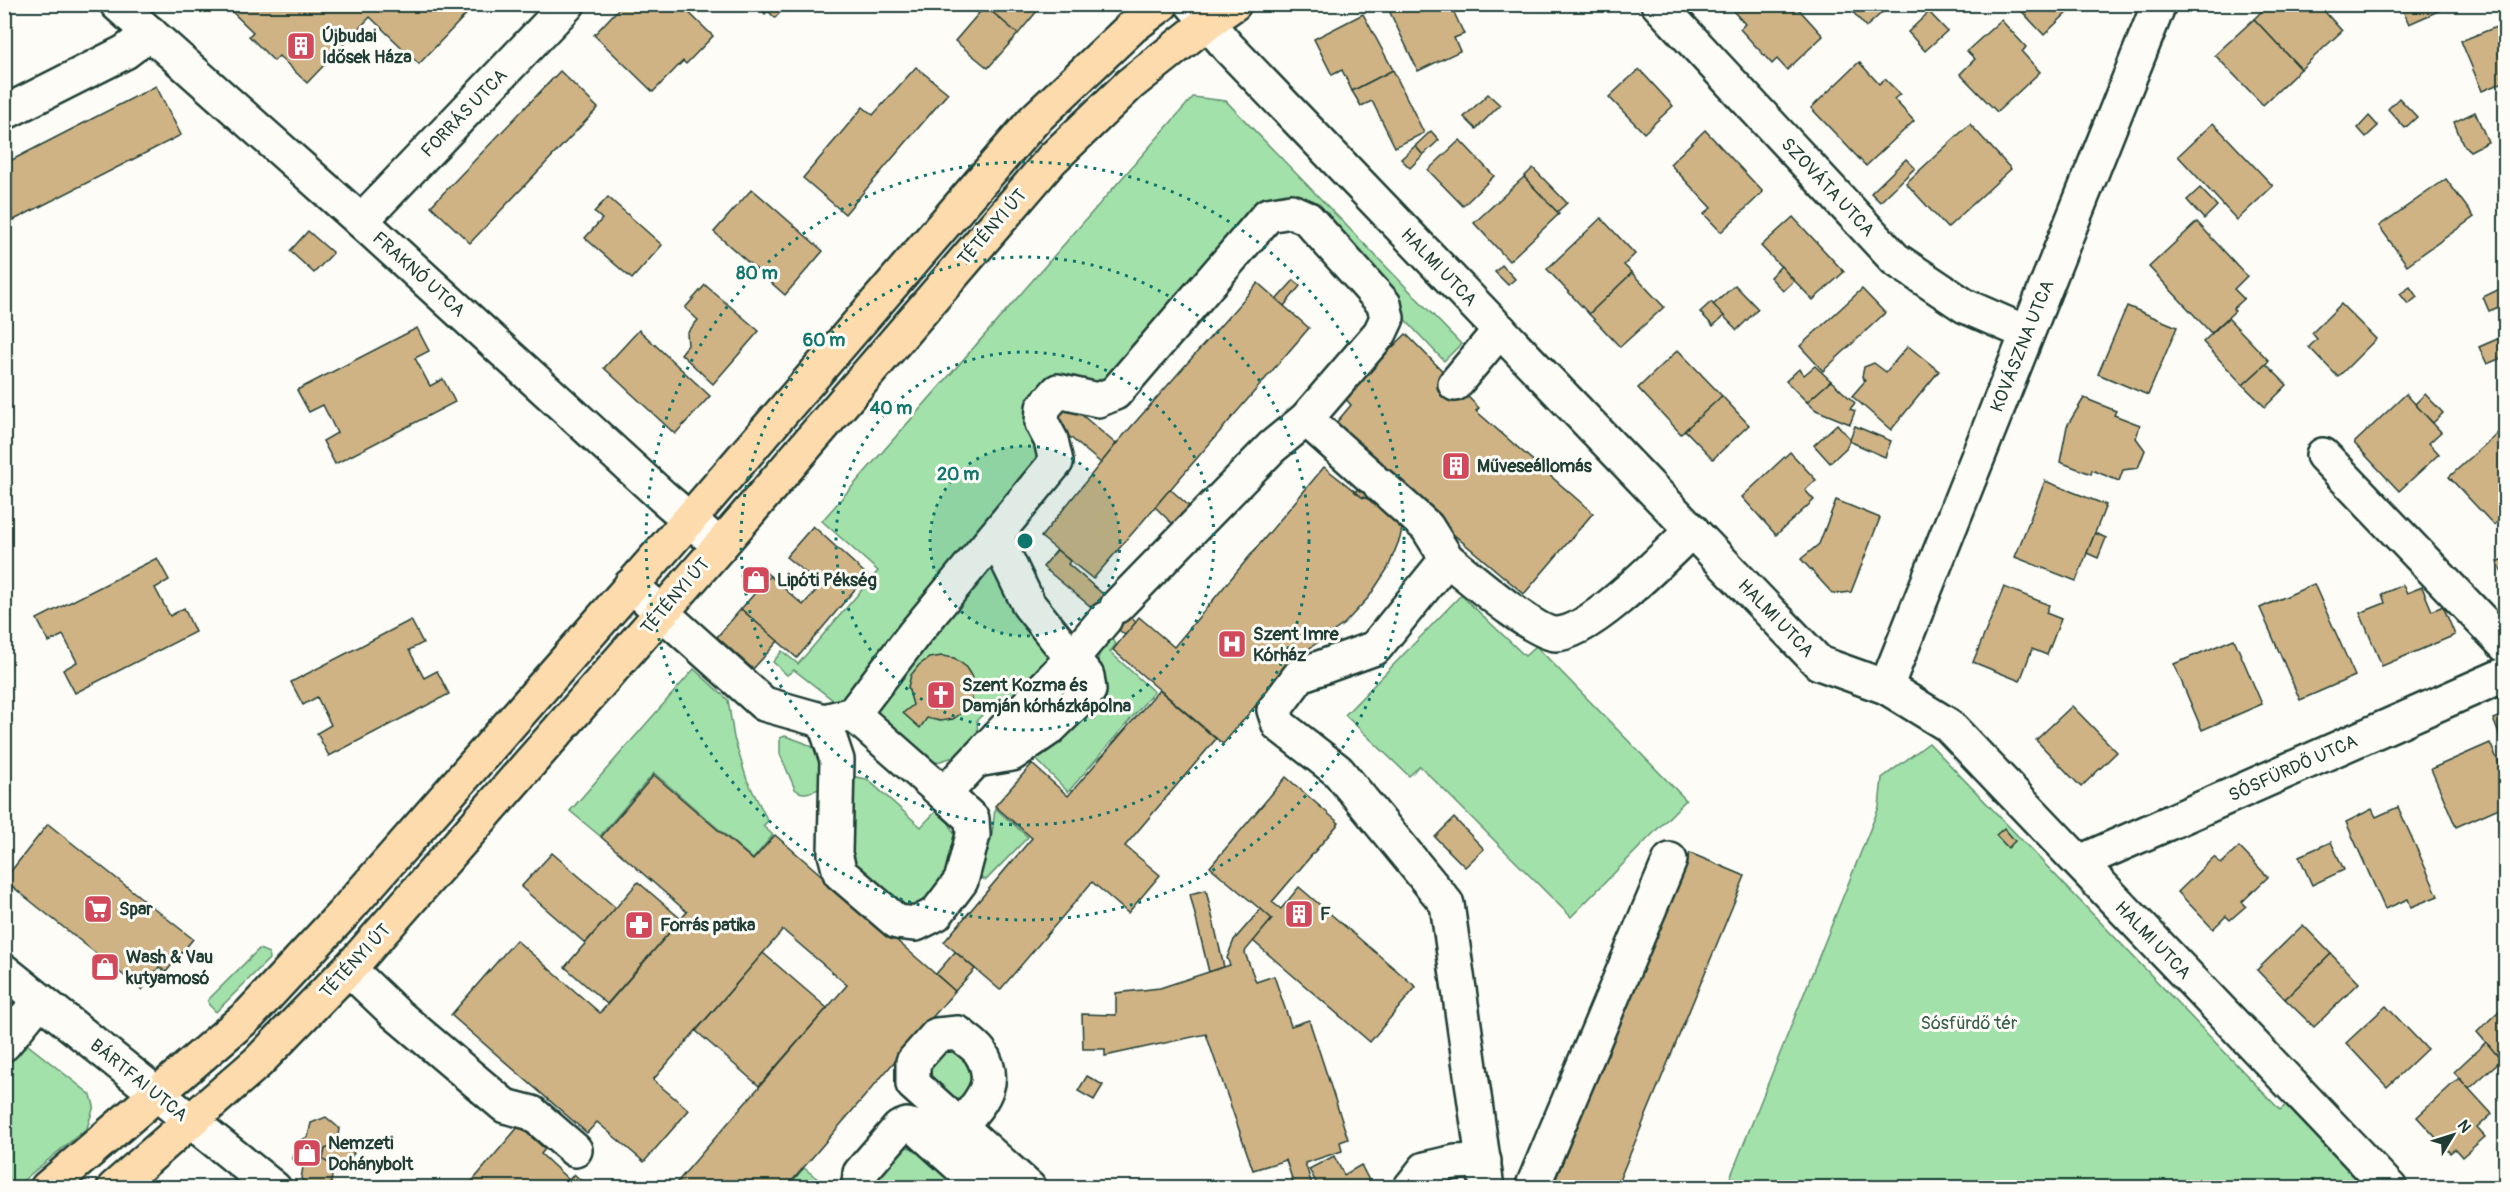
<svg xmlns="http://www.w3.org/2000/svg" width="2510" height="1192" viewBox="0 0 2510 1192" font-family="Pangolin,sans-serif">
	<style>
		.green { fill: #a2e1aa; stroke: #608f6f; stroke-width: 1.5 }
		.building { fill: #cfb385; stroke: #1f3d34; stroke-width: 1.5 }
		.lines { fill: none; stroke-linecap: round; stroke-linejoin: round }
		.minor-casing { stroke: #1f3d34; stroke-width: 38 }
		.major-casing { stroke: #1f3d34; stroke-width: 38 }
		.minor { stroke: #fdfcf7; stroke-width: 33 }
		.major { stroke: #fedbac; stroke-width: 33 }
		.ring { fill: none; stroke: #0f766e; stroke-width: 3; stroke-dasharray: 3 6 }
		.labels { text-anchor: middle; stroke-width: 6; stroke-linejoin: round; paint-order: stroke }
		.poi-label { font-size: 18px; font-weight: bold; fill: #1f3d34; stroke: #fdfcf7; text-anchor: start }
		.street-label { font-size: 18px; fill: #1f3d34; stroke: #fdfcf7 }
		.park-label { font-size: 18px; fill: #395e4c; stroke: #fdfcf7 }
		.centre { fill: #0f766e; stroke: #fdfcf7; stroke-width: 3 }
		.ring-label { font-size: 18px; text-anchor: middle; font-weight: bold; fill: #0f766e; stroke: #fdfcf7; stroke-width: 6; stroke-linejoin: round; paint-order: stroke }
	</style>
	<rect width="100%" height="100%" fill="#fdfcf7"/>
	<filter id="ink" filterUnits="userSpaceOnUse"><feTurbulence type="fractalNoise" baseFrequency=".0167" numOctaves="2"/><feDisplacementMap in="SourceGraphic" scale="12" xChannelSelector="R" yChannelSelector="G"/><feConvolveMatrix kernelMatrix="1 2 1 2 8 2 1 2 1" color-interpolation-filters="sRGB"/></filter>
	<g filter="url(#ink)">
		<g class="green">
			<polygon points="1193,97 1226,101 1461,344 1444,361 1296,204 1109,386 1091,388 1042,456 846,699 840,701 833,700 794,670 787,675 773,662 782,651 798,664 878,571 822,521"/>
			<polygon points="992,565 1055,658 1018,696 1000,698 977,720 978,737 957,756 934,763 877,713 876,694"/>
			<polygon points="1461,595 1525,656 1536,646 1686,800 1571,917 1420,766 1409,776 1345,715"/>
			<path d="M 1112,639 L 1116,644 L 1110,652 L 1154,692 L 1068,792 L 1033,756 L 1099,677 C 1097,660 1096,649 1112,639 Z"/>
			<polygon points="694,669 728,700 734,738 747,780 768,821 763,826 773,835 753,859 654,773 600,836 570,811"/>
			<path d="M 785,736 C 821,748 823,749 822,788 C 813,791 803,797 795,789 L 780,754 L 780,738 Z"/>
			<polygon points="1929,743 2280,1110 2288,1103 2371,1188 1726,1188 1879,807 1882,778"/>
			<polygon points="856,777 867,779 921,827 936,811 949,823 956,838 945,881 918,910 902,909 853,866 850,852 851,780"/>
			<polygon points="995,808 1028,837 986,880 979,877 992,834"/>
			<polygon points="259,949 269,953 270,958 216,1012 209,1005 208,1000"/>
			<polygon points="4,1026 91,1095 94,1106 87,1128 15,1187 5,1187"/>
			<polygon points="952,1045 970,1050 976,1087 960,1101 948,1102 925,1074 926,1062"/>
			<polygon points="902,1147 913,1148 959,1187 878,1187 874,1181"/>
			<polygon points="804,1168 828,1187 787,1187"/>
		</g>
		<g class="building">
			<polygon points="224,4 476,4 419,64 370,17 307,83 279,56 274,61 249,36 253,32"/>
			<polygon points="623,4 680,4 713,36 686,64 683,61 653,92 594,35"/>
			<polygon points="756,4 788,4 775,18 768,11 765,14"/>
			<polygon points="987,4 1043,4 1018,34 985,6"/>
			<polygon points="1386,4 1450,4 1464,34 1454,38 1460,51 1418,71"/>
			<polygon points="1519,4 1537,4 1522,12"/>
			<polygon points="1743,4 1794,4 1823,36 1787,70 1777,59 1772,64 1740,29 1745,24 1734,12"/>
			<polygon points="1846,4 1881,4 1886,9 1866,27"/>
			<polygon points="2015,4 2076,4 2044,35"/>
			<polygon points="2269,4 2318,4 2342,31 2301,69 2254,19"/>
			<polygon points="2400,4 2454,4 2409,24"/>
			<polygon points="985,6 1018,34 988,68 955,41"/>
			<polygon points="1929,12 1947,31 1925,51 1908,32"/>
			<polygon points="1363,14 1393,70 1352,91 1342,70 1332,75 1314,39"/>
			<polygon points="2254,19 2301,69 2263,105 2215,55"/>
			<polygon points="2001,20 2026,47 2022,52 2040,72 1997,112 1960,74 1975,59 1967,51"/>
			<polygon points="2506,23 2506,81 2482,91 2461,41"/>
			<polygon points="1859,62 1879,84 1885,79 1900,94 1894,99 1914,121 1866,166 1811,108"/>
			<polygon points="916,67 948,93 845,214 803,178 863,107 873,115"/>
			<polygon points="1639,69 1673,106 1644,133 1609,97"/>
			<polygon points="1393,70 1424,133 1395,147 1372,101 1361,106 1352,91"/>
			<polygon points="560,71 598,108 470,243 431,206"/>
			<polygon points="156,86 181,135 4,225 4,164"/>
			<polygon points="1488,94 1500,105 1476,129 1464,117"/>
			<polygon points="2399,98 2417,117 2405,128 2388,109"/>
			<polygon points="2475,112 2488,142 2470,151 2463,144 2454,122"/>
			<polygon points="2506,115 2506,129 2500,117"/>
			<polygon points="2369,116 2378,126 2366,137 2358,128"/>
			<polygon points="2213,123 2273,186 2237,220 2178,156"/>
			<polygon points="1970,124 2011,169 1947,228 1906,183"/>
			<polygon points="1705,130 1763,192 1721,232 1704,214 1711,208 1670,164"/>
			<polygon points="1431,131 1439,140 1423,155 1415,146"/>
			<polygon points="1460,140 1494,176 1463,206 1428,170"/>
			<polygon points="1415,146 1423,155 1410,168 1401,159"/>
			<polygon points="1906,159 1915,168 1880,202 1871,193"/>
			<polygon points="1533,168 1567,203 1557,212 1524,177"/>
			<polygon points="1524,177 1559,214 1509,261 1474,223"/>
			<polygon points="2446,179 2474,217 2407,265 2379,226"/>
			<polygon points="2200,188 2217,206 2204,219 2187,200"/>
			<polygon points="752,189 823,251 785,295 714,232"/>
			<polygon points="608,197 662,245 632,279 585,238 602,219 594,212"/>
			<polygon points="1793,217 1844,272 1813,300 1761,246"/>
			<polygon points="1601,218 1635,254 1624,265 1632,273 1589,314 1547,269"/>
			<polygon points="2197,222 2247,276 2234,289 2244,299 2233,309 2235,311 2211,333 2149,267"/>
			<polygon points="308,231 333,253 314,273 290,251"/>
			<polygon points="1502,265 1515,279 1508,285 1495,272"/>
			<polygon points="1781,266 1794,281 1783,291 1770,277"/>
			<polygon points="1632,273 1664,307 1620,347 1589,314"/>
			<polygon points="1294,280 1300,286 1284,306 1276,300"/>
			<polygon points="1258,283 1309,328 1093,579 1041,537 1116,444"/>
			<polygon points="705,285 759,331 713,384 681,354 688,345 687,333 698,320 685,308"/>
			<polygon points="1735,285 1758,309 1737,330 1713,305"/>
			<polygon points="2506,286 2506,304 2489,311 2483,297"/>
			<polygon points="2410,287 2417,297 2408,304 2400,294"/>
			<polygon points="1862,289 1885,313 1823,371 1800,346"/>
			<polygon points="1711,302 1724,316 1713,326 1700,312"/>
			<polygon points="2341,304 2376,339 2338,377 2309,347 2317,339 2312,333"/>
			<polygon points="2127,306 2177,327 2148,395 2098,374"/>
			<polygon points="2228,318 2269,361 2243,385 2203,342"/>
			<polygon points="417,328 429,351 415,358 430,386 443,379 455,402 335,464 323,441 337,433 323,405 309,412 297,390"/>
			<polygon points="639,330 710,396 675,434 604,368"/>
			<polygon points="1406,334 1479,408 1476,411 1593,513 1524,594 1369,463 1375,457 1336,423 1351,405 1343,396"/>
			<polygon points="2502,337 2506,344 2506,356 2487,364 2479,347"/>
			<polygon points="1908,346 1939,371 1891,430 1852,396 1865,381 1862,377 1864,367 1874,363 1886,372"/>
			<polygon points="1678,350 1722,396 1681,434 1638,388"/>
			<polygon points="2266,364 2287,385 2265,407 2243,385"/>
			<polygon points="1815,366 1831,381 1807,402 1786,381 1799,369 1804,375"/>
			<polygon points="1831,381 1855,403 1850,409 1855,411 1850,424 1816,410 1807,402"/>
			<polygon points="2406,394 2441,432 2429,443 2439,454 2399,491 2354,443"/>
			<polygon points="2425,394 2443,413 2433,423 2415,404"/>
			<polygon points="1722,396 1749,425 1713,459 1685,430"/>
			<polygon points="2084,398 2116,411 2114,415 2140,425 2136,438 2145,450 2138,468 2123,470 2119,481 2092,470 2091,474 2060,462 2067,426"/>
			<polygon points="1063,399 1116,444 1101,463 1047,418"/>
			<polygon points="1837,424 1850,439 1846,448 1830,463 1814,445"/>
			<polygon points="1855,426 1891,441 1885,457 1849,441"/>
			<polygon points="2499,432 2506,439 2506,514 2494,525 2449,477"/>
			<polygon points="1790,452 1816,480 1805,490 1814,500 1776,535 1742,497"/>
			<polygon points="1324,467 1362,497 1406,510 1400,538 1388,568 1369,597 1344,624 1297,657 1223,744 1113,650 1139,617 1174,647"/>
			<polygon points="1377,469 1387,478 1368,499 1362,497 1355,492"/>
			<polygon points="2045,481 2106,505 2076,581 2015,557"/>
			<polygon points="1170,489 1197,513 1180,531 1155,507"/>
			<polygon points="1836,500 1880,518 1851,592 1833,594 1801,559 1819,544"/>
			<polygon points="813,526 867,575 797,658 741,609 770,576 803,605 821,585 786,557"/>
			<polygon points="2095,533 2106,538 2098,558 2087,553"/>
			<polygon points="1057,550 1070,561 1068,564 1136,622 1125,635 1043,567"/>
			<polygon points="157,558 169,580 155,588 170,616 184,608 195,632 75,693 63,670 77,662 63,635 49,642 37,619"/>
			<polygon points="2506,558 2506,582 2497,562"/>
			<polygon points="758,565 770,576 754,594 742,583"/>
			<polygon points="2314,584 2355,676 2300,700 2260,608"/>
			<polygon points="2403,585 2407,593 2422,587 2432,611 2443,606 2455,635 2382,666 2360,613 2385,603 2382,594"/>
			<polygon points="2004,587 2049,605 2046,613 2061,619 2047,655 2032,649 2020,681 1973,662"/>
			<polygon points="741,609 778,641 753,669 717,637"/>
			<polygon points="411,620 423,643 409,650 424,678 437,671 449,694 329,756 317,733 331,725 317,697 303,705 291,682"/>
			<polygon points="2234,639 2262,704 2202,730 2174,664"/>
			<polygon points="942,656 954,658 965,666 972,677 974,690 971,702 963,712 953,719 940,721 927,718 920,728 903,713 913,705 908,687 911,675 919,665 929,658"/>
			<polygon points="1159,690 1216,739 1125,846 1160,875 1128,913 1092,882 1000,990 944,942 1032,838 995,806 1032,764 1068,796"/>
			<polygon points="2072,706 2117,752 2081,787 2036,740"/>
			<polygon points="2506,714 2506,743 2503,744 2493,719"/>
			<polygon points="2490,743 2506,779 2506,817 2501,807 2456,827 2431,769"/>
			<polygon points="654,775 753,860 775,835 955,991 786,1188 672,1188 847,985 783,930 653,1080 689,1110 644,1162 597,1122 587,1133 451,1015 516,940 600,1013 687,912 601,837"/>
			<polygon points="1286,777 1339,823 1272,902 1281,909 1299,887 1416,987 1370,1042 1253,941 1272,919 1210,867"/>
			<polygon points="2398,807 2438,896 2411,907 2408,899 2385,909 2346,822 2372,809 2376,817"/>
			<polygon points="1454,818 1484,849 1465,867 1435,837"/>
			<polygon points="48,824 193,939 166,972 159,967 142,990 4,880"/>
			<polygon points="2004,828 2015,841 2008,848 1996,835"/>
			<polygon points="2331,842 2344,870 2312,885 2299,856"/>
			<polygon points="2239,847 2268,877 2242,902 2246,906 2230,920 2226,916 2213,929 2178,892 2214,857 2221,864"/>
			<polygon points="552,853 616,908 585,943 521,887"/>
			<polygon points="1690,853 1745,876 1616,1188 1552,1188"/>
			<polygon points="638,882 681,919 607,1004 565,967"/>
			<polygon points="1206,890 1224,967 1209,972 1190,894"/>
			<polygon points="1261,909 1272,919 1246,950 1245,953 1256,982 1274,976 1291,1026 1309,1020 1348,1139 1340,1142 1342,1151 1305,1163 1313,1188 1295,1188 1286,1160 1253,1170 1206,1034 1105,1056 1105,1049 1083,1049 1082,1014 1116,1015 1116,993 1160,988 1230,965 1227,958 1234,940"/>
			<polygon points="2303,925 2331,954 2285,999 2257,970"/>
			<polygon points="955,952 975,969 955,991 936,974"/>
			<polygon points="763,953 827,1008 759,1086 696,1031"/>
			<polygon points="2331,954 2359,983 2314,1027 2285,999"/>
			<polygon points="2386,1006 2427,1049 2387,1087 2346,1043"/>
			<polygon points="2503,1007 2506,1016 2506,1056 2501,1060 2477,1032"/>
			<polygon points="2486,1042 2501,1060 2469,1089 2454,1072"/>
			<polygon points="1087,1076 1103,1085 1094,1100 1078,1091"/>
			<polygon points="2459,1078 2492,1114 2477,1128 2485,1137 2462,1157 2455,1149 2450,1153 2417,1117"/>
			<polygon points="326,1117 339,1128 337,1145 325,1149 323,1159 333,1167 331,1184 321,1188 312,1188 301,1179 303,1167 293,1159 296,1142 308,1137 311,1123"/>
			<polygon points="519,1126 545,1149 541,1154 569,1180 574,1174 589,1188 472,1188 469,1185"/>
			<polygon points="338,1138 354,1153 346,1165 341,1165 338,1162 333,1167 323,1159 325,1149 337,1145"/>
			<polygon points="1334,1156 1344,1175 1361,1165 1372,1186 1382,1181 1386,1188 1319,1188 1309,1169"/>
		</g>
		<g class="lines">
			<g class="minor-casing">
				<g id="minor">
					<polyline points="117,4 361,221 662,496 720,546"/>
					<polyline points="1192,4 1228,47 1819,663 1886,687 1948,725 2390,1188"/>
					<polyline points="1658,4 1895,259 1965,306 2027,333"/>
					<polyline points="4,113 125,52 150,33"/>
					<polyline points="361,221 568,4"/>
					<polyline points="1455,384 1500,330"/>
					<polyline points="1306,419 1370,476"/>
					<polyline points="2323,455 2506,646"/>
					<polyline points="1380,485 1427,527 1447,559"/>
					<polyline points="631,585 764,704 824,721 853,714 944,794 1072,658 1029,605 996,537"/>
					<polyline points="1886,687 2159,4"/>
					<polyline points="853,714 914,634 1056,462 1051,440 1042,423 1043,408 1058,391 1098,400 1115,393 1268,215 1291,211 1307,218 1384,304 1387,318 1380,333 1306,419 1272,447 1117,606"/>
					<polyline points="824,721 837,760 835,854 840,873 897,922 916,924 936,914 961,881 973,835 972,819 944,794"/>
					<polyline points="977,760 1012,754 1050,728 1089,690 1087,676 1072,658 1105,619"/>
					<polyline points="2080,862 2506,674"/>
					<polyline points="349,969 395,1013 505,1106 532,1113 575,1150"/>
					<polyline points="4,971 274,1188"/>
					<polyline points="4,1044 40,1000"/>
					<path d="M 960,1127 C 979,1103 1001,1084 980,1052 C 975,1045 965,1039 958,1033 L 937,1035 L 913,1062 L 913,1084 L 1029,1188"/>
					<polyline points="861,1188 859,1184 860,1173 899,1128 907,1125 916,1127 984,1188"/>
					<polyline points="1410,1188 1425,1169 1455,1162 1484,1161"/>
					<path d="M 1487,1188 L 1447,904 L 1338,771 L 1279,725 L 1274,710 L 1300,675 L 1375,648 L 1447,559 C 1466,574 1535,634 1556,634 C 1589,635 1667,554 1692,530"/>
					<polyline points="1532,1188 1670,860"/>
				</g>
			</g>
			<g class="major-casing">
				<g id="major">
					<polyline points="47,1188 250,1014 344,913 689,520 1034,120 1133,26 1162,4"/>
					<polyline points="114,1188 258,1062 357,960 720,546 1052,159 1130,84 1208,22 1234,4"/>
				</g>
			</g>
			<use href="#minor" class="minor"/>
			<use href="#major" class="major"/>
		</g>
	</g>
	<circle cx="1025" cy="541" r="95" fill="#0f766e" fill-opacity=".12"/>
	<g class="ring">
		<circle cx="1025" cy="541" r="95"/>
		<circle cx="1025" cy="541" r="189"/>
		<circle cx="1025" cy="541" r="284"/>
		<circle cx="1025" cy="541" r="379"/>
	</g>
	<defs>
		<g id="building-square" transform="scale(1.5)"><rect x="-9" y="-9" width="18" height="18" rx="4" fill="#d1495b" stroke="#fdfcf7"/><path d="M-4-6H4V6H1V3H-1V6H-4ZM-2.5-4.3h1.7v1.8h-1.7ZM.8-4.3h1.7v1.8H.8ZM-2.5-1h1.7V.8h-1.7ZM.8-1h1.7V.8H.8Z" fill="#fff"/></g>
		<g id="shop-square" transform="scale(1.5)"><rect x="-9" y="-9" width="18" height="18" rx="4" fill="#d1495b" stroke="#fdfcf7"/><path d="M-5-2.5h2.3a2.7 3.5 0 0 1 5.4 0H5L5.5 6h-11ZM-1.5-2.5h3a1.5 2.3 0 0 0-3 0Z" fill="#fff"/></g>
		<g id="hospital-square" transform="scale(1.5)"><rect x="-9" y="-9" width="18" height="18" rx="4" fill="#d1495b" stroke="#fdfcf7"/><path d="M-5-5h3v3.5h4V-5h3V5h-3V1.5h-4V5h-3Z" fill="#fff"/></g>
		<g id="church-square" transform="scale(1.5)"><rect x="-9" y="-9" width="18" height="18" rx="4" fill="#d1495b" stroke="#fdfcf7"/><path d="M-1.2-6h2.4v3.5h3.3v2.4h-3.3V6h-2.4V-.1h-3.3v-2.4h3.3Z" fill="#fff"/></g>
		<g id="supermarket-square" transform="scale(1.5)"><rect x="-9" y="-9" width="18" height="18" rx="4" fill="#d1495b" stroke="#fdfcf7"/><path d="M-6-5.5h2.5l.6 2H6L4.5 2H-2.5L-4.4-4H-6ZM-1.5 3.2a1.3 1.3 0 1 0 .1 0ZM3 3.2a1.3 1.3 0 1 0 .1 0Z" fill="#fff"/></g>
		<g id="pharmacy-square" transform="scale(1.5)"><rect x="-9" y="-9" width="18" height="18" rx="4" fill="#d1495b" stroke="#fdfcf7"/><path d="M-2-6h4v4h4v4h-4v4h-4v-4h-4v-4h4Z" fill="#fff"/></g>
	</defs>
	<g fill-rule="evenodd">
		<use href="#building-square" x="301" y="46"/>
		<use href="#building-square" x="1456" y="466"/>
		<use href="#shop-square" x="756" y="580"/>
		<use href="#hospital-square" x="1232" y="644"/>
		<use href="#church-square" x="941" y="695"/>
		<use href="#supermarket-square" x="98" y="909"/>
		<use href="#building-square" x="1299" y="914"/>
		<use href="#pharmacy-square" x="639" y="925"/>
		<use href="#shop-square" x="105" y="967"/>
		<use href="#shop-square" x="307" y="1153"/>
	</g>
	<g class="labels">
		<g class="poi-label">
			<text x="322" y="42">Újbudai<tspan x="322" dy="21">Idősek Háza</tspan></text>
			<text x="1477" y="472">Műveseállomás</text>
			<text x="777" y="586">Lipóti Pékség</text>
			<text x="1253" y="640">Szent Imre<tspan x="1253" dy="21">Kórház</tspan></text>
			<text x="962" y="691">Szent Kozma és<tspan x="962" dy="21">Damján kórházkápolna</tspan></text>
			<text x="119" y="915">Spar</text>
			<text x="1320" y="920">F</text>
			<text x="660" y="931">Forrás patika</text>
			<text x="126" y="963">Wash &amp; Vau<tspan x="126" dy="21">kutyamosó</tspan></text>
			<text x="328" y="1149">Nemzeti<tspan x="328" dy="21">Dohánybolt</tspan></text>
		</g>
		<g class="street-label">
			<text transform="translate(464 113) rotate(-46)" y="6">FORRÁS UTCA</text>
			<text transform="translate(1828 187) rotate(47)" y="6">SZOVÁTA UTCA</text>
			<text transform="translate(992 227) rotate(-49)" y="6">TÉTÉNYI ÚT</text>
			<text transform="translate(1439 267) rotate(46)" y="6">HALMI UTCA</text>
			<text transform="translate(419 274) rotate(42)" y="6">FRAKNÓ UTCA</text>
			<text transform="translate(2022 346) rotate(-68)" y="6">KOVÁSZNA UTCA</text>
			<text transform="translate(675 596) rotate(-49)" y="6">TÉTÉNYI ÚT</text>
			<text transform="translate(1776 618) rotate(46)" y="6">HALMI UTCA</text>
			<text transform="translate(2293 768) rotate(-24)" y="6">SÓSFÜRDŐ UTCA</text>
			<text transform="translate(2153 940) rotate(46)" y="6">HALMI UTCA</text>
			<text transform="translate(355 961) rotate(-47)" y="6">TÉTÉNYI ÚT</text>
			<text transform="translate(139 1080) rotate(39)" y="6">BÁRTFAI UTCA</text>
		</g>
		<g class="park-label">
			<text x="1969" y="1029">Sósfürdő tér</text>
		</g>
	</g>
	<circle cx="1025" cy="541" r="9" class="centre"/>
	<g class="ring-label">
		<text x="757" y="279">80 m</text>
		<text x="824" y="346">60 m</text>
		<text x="891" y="414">40 m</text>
		<text x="958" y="480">20 m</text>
	</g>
	<rect width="2510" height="1192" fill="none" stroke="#fdfcf7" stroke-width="24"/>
	<rect x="12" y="12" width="2486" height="1168" fill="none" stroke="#1f3d34" stroke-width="2" filter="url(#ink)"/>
	<g transform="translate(2453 1135) rotate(52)" stroke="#fdfcf7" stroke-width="4.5" paint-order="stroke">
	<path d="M0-4.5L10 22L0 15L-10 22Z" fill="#1f3d34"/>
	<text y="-9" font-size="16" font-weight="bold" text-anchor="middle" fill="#1f3d34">N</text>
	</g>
</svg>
